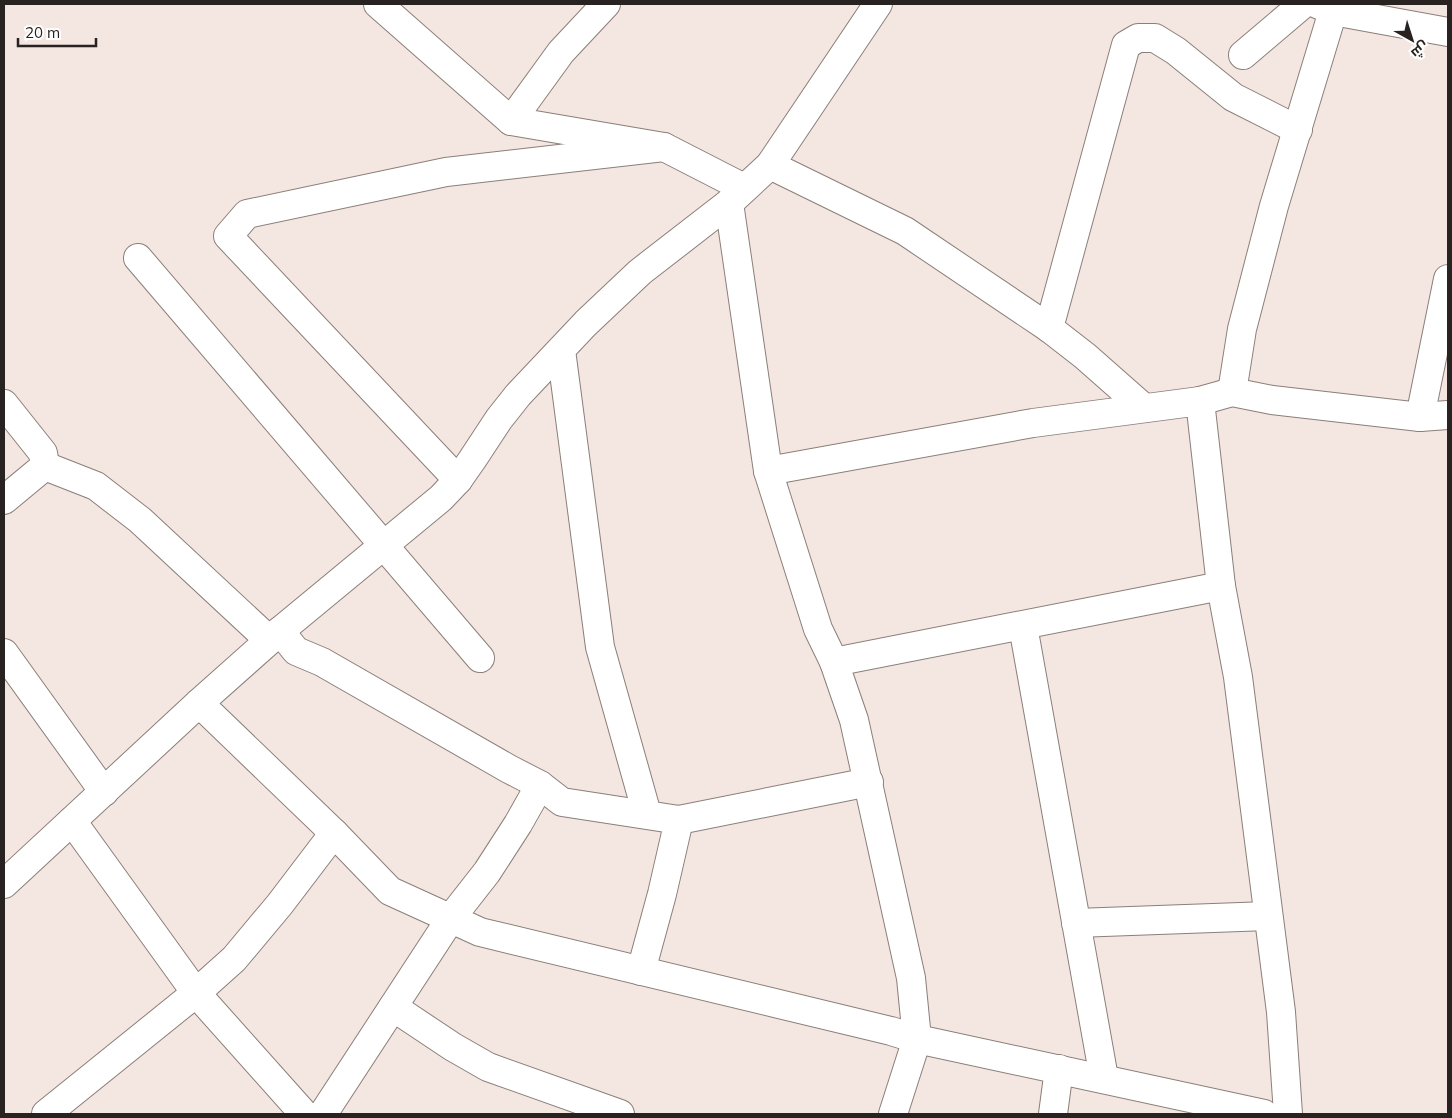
<svg xmlns="http://www.w3.org/2000/svg" width="1452" height="1118" viewBox="0 0 1452 1118" font-family="Mulish,Cairo,sans-serif">
	<style>
		.lines { fill: none; stroke-linecap: round; stroke-linejoin: round }
		.minor-casing { stroke: #8b7f79; stroke-width: 30 }
		.minor { stroke: #fff; stroke-width: 28 }
	</style>
	<rect width="100%" height="100%" fill="#f4e6e0"/>
	<g class="lines">
		<g class="minor-casing">
			<g id="minor">
				<polyline points="378,4 511,121 664,147 744,188"/>
				<polyline points="1317,4 1333,11 1448,32"/>
				<polyline points="1243,55 1303,4"/>
				<polyline points="511,121 561,52 606,4"/>
				<polyline points="770,165 905,231 1049,328 1085,356 1144,408"/>
				<polyline points="729,203 768,471 818,629 834,662 854,720 911,978 917,1039 893,1114"/>
				<polyline points="138,258 480,658"/>
				<polyline points="1049,328 1126,45 1138,38 1155,38 1176,51 1233,97 1298,130"/>
				<polyline points="561,350 600,647 647,814"/>
				<polyline points="1232,392 1242,329 1274,206 1333,11"/>
				<polyline points="1200,401 1221,586 1238,677 1281,1012 1288,1114"/>
				<polyline points="4,404 43,453 45,466 4,500"/>
				<polyline points="1420,417 1448,279"/>
				<polyline points="45,466 96,486 140,520 269,640"/>
				<polyline points="768,471 1033,423 1200,401 1232,392 1272,400 1420,417 1448,415"/>
				<polyline points="458,480 228,236 247,214 446,172 664,147"/>
				<polyline points="1023,626 1104,1078"/>
				<polyline points="280,631 296,651 322,662 509,769 540,785 562,802 679,820 869,782"/>
				<polyline points="4,653 104,792"/>
				<polyline points="834,662 1221,586"/>
				<polyline points="199,703 334,833 390,891 480,932 891,1031 917,1039 1264,1114"/>
				<polyline points="72,821 196,993 304,1114"/>
				<polyline points="4,884 199,703 280,631 441,498 458,480 472,460 499,419 518,395 586,323 640,272 729,203 770,165 878,4"/>
				<polyline points="1076,923 1268,916"/>
				<polyline points="641,971 662,894 679,820"/>
				<polyline points="393,1007 453,1047 488,1067 620,1114"/>
				<polyline points="46,1114 196,993 234,959 280,904 334,833"/>
				<polyline points="323,1114 451,918 487,872 518,824 540,785"/>
				<polyline points="1053,1114 1059,1069"/>
			</g>
		</g>
		<use href="#minor" class="minor"/>
	</g>
	<rect width="1452" height="1118" fill="none" stroke="#282320" stroke-width="10"/>
	<g transform="translate(1412 40) rotate(141)" stroke="#ffffff" stroke-width="4" paint-order="stroke">
	<path d="M0-4L9 19L0 12L-9 19Z" fill="#282320"/>
	<text y="-8" font-size="14" font-weight="bold" text-anchor="middle" fill="#282320">ش</text>
	</g>
	<path d="M18 38v8h78v-8" fill="none" stroke="#282320" stroke-width="2.5"/>
	<text x="25" y="38" font-size="15" fill="#282320" stroke="#ffffff" stroke-width="4" paint-order="stroke">20 m</text>
</svg>
